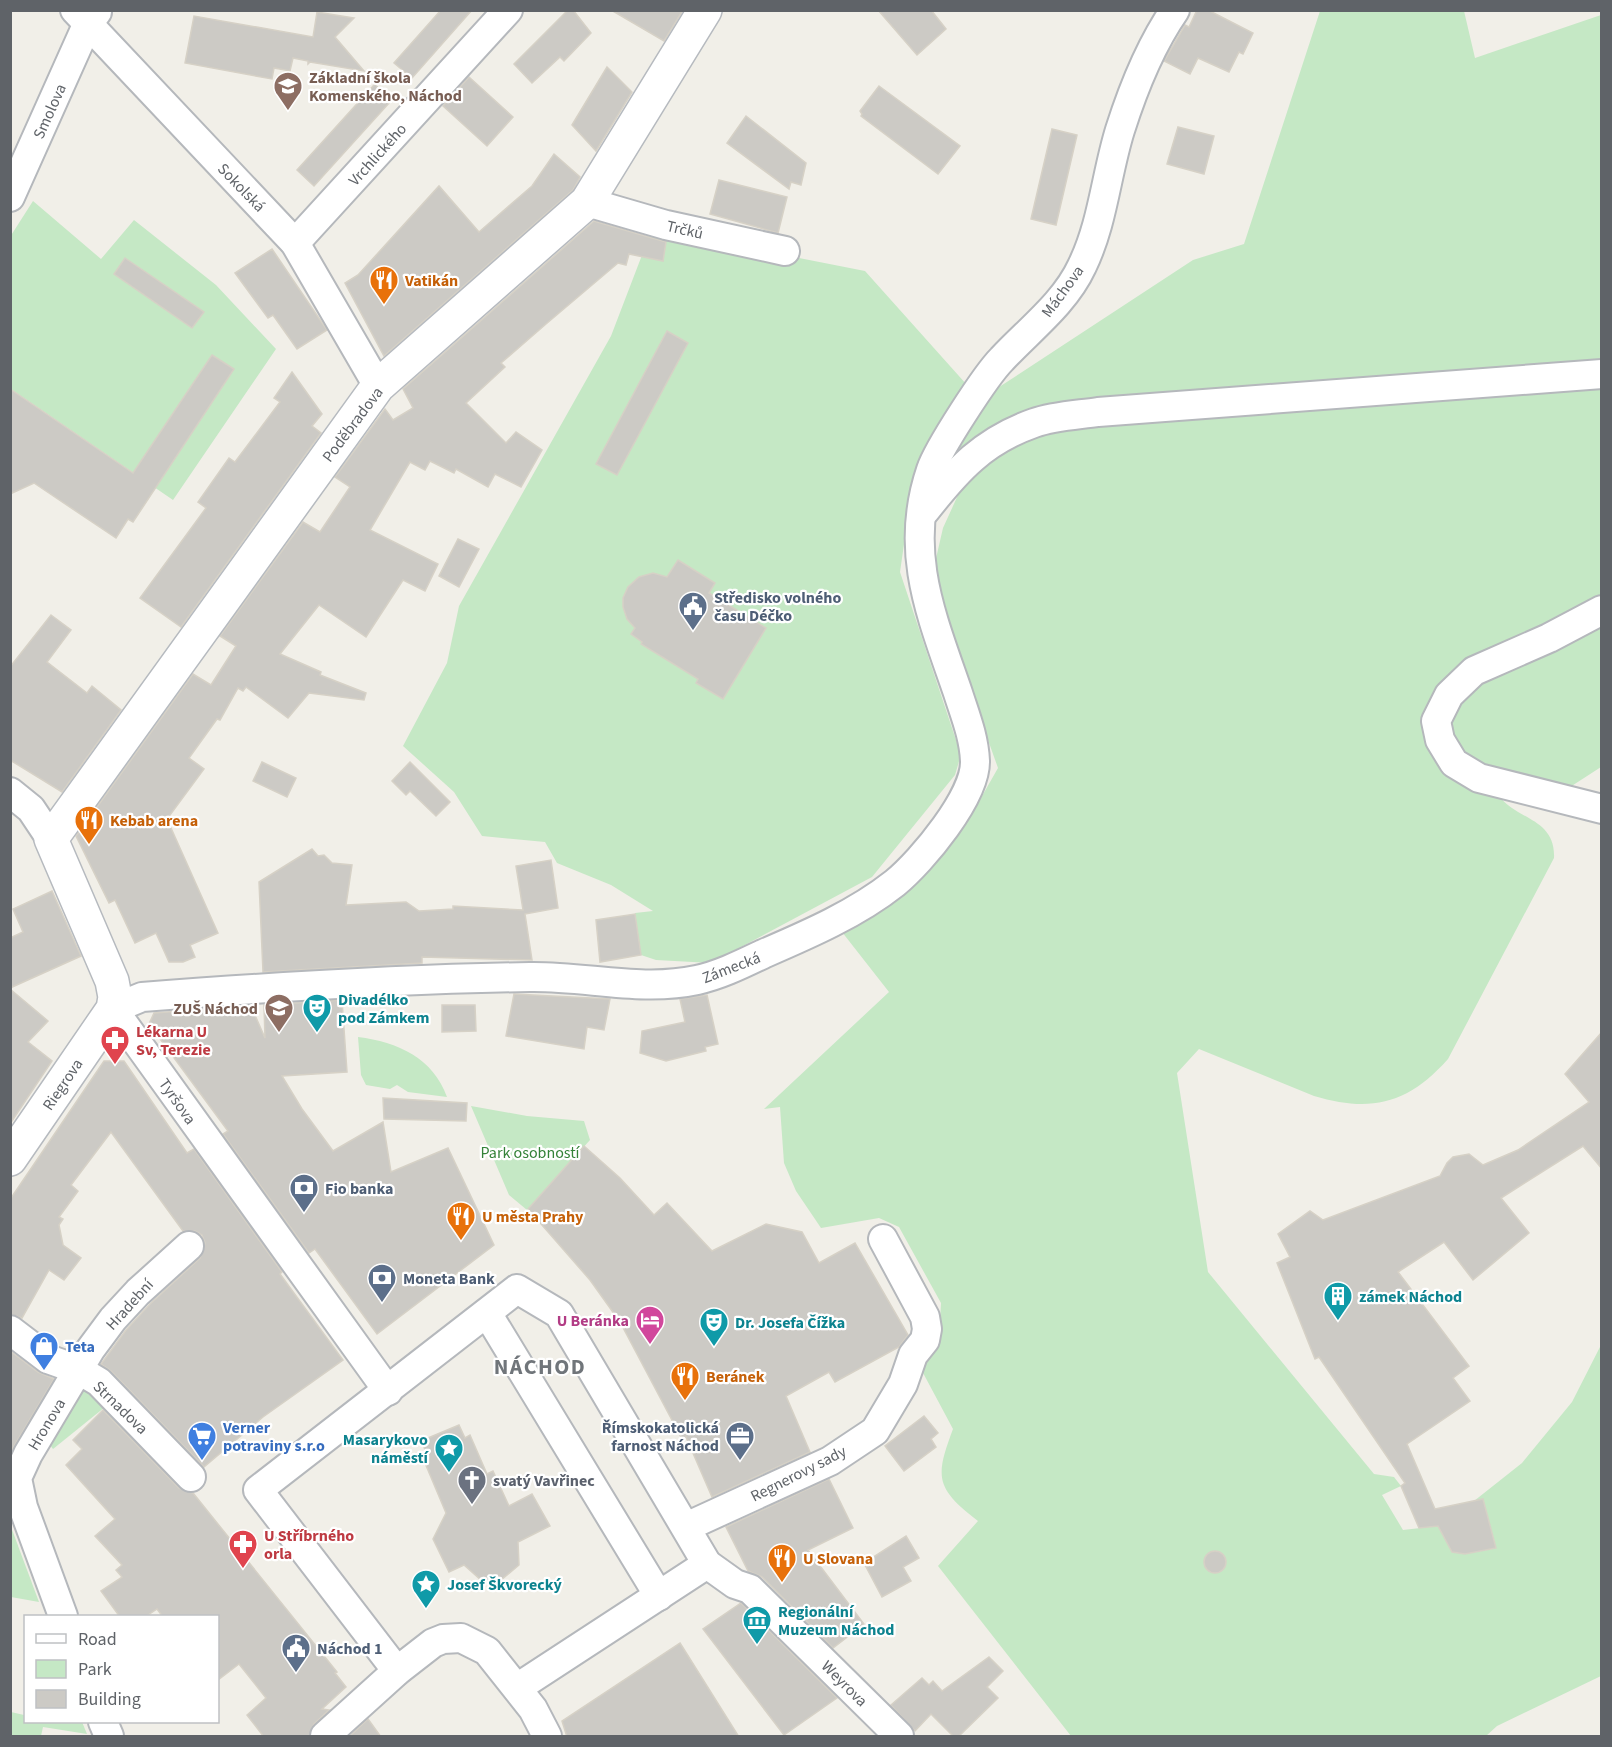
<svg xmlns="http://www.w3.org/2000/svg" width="1612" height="1747" viewBox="0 0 1612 1747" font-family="'Source Sans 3',sans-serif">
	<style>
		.green { fill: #c5e8c5 }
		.building { fill: #cccac5; stroke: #d6d1c6; stroke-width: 1.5 }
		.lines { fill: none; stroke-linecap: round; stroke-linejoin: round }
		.street-casing { stroke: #b5b8bc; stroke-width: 32 }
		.secondary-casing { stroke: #b6babf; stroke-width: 36 }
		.street { stroke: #fff; stroke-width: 28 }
		.secondary { stroke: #fff; stroke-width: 33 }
		.labels { text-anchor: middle; stroke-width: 4.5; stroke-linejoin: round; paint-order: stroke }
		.education-label { font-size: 16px; font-weight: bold; fill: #785e54; stroke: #fff; text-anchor: start }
		.street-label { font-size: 16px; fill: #5f6368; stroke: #fff }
		.food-label { font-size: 16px; font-weight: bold; fill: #c56008; stroke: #fff; text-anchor: start }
		.service-label { font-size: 16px; font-weight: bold; fill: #4e5e75; stroke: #fff; text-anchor: start }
		.culture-label { font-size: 16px; font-weight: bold; fill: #0d838f; stroke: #fff; text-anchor: start }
		.health-label { font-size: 16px; font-weight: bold; fill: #be3a42; stroke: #fff; text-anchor: start }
		.park-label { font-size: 16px; fill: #348238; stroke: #fff }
		.hotel-label { font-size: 16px; font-weight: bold; fill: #b23c85; stroke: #fff; text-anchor: end }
		.shop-label { font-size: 16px; font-weight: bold; fill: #366cbe; stroke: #fff; text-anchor: start }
		.worship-label { font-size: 16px; font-weight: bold; fill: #5b616d; stroke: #fff; text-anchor: start }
		.district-label { font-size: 22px; font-weight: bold; letter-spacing: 1.5px; fill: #70757a; stroke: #fff }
	</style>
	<rect width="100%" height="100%" fill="#f1efe8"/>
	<g class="green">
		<path d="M 1320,11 L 1464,11 L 1475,58 L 1601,15 L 1601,767 L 1567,789 L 1498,794 C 1514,820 1556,817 1554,858 L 1448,1059 C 1408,1104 1371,1113 1314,1096 L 1199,1049 L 1177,1073 L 1208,1272 L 1374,1474 L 1394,1477 L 1401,1486 L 1382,1495 L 1403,1530 L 1438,1526 L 1452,1552 L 1465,1554 L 1492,1549 L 1495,1543 L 1483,1499 L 1474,1501 L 1522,1463 L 1572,1402 L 1601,1345 L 1601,1676 L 1497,1726 L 1486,1736 L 1071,1736 L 938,1566 L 978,1521 C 935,1488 935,1477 953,1429 L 922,1371 L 939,1341 L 941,1303 L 899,1227 L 879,1218 L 821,1228 L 796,1191 L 784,1163 L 780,1107 L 764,1109 L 889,992 L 842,932 L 890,906 L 965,826 L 998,768 L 931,580 L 943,528 L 958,495 L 946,461 L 993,391 L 1193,260 L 1244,244 Z"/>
		<polygon points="33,201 101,259 134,220 216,285 276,349 173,500 11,389 10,237"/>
		<polygon points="652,229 865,271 967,385 913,482 900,572 958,746 960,758 955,775 872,877 711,963 656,960 641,955 635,913 653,911 611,885 557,863 545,842 482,836 454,792 403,746 447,663 459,606 611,336"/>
		<path d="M 358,1037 C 398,1042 433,1058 447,1097 L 408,1092 L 397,1085 L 390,1089 L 366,1085 L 361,1075 Z"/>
		<polygon points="471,1106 527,1116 584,1121 590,1140 527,1210 509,1195"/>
		<polygon points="85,1388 110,1403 53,1449 50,1445"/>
		<polygon points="10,1527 11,1527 39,1602 11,1597"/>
		<polygon points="11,1712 24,1715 25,1712 26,1722 82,1722 87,1734 43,1727 41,1736 11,1736"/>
	</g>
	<g class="building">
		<polygon points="441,10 472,10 412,78 394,63"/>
		<polygon points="568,10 573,10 591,33 564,61 560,57 532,83 514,64"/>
		<polygon points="611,10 683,10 664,41"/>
		<polygon points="878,10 931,10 946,29 917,55"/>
		<polygon points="1197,10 1208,10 1253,33 1243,54 1239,52 1229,72 1198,58 1190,74 1164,61 1185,25 1189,27"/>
		<polygon points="317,12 354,18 335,37 364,71 310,62 308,64 308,61 293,58 290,71 274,68 272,79 185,63 194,16 313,37"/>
		<polygon points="607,67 632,92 596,151 572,125"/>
		<polygon points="469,77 513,117 487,146 443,106"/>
		<polygon points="375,84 390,102 314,186 297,170"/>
		<polygon points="879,86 960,146 938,174 861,116 862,114 860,111"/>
		<polygon points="746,116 806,163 801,185 791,182 789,189 727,143"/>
		<polygon points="1178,127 1214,136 1204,174 1167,164"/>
		<polygon points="1052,129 1077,135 1056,225 1031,219"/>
		<polygon points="554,154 580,177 573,190 384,356 345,283 358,275 439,186 479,232 532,186"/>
		<polygon points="719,180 787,197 778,233 710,214"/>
		<polygon points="594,221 666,242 663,261 629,254 626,265 618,263 546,324 501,363 505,367 466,403 506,443 516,432 542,450 521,487 495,474 488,487 456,469 454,473 430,461 425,470 410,462 370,530 438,564 425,591 403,580 366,637 319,605 280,654 321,672 320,675 366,693 364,700 309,693 288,718 246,687 243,691 238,688 220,720 217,719 189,758 204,769 167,819 218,933 190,945 195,957 183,962 169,962 156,933 135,943 115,900 109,903 76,836 193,674 211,685 236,646 220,636 303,522 320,532 350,487 335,477 385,409 393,420 413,408 403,389"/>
		<polygon points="272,249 327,330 297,349 273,315 268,318 235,273"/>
		<polygon points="125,258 204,312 192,328 114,274"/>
		<polygon points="667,331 688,343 617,475 596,464"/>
		<polygon points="212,355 234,369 133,522 128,519 116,538 34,483 10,494 10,389 133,473"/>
		<polygon points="292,372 322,414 312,426 321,433 181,627 140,598 206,508 198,502 229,458 235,462 280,402 274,398"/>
		<polygon points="458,539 479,549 459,587 439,576"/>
		<polygon points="678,560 715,583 709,593 766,628 723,699 696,683 698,679 641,644 642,642 631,634 635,628 627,619 623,607 623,598 628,587 639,577 653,573 667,577"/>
		<polygon points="51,615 71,630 47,662 87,693 92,686 121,710 62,792 10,760 10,667"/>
		<polygon points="262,762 296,778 287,797 253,781"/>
		<polygon points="410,762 450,802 436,816 410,791 406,795 392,781"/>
		<polygon points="312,849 318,856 324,855 332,863 352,865 346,905 406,902 419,911 453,909 453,906 523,910 516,866 551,860 558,908 525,914 532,960 422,957 422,963 263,972 259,882"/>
		<polygon points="52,891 81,956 10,988 10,938 23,932 13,909"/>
		<polygon points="635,914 641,955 600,962 596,920"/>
		<polygon points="10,989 48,1021 28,1042 52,1061 10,1124"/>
		<polygon points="514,994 610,999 604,1030 587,1027 584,1049 506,1036"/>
		<polygon points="707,995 718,1044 705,1047 706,1051 666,1061 640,1053 642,1031 685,1022 680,999"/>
		<polygon points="342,1000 347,1072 282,1076 302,1109 333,1151 383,1122 391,1172 448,1148 494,1245 377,1334 315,1249 309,1253 223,1134 228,1131 149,1024 154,1013 251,1006 265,1038 264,1005"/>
		<polygon points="442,1005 475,1005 476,1031 442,1032"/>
		<polygon points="1602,1032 1602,1169 1583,1146 1501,1198 1529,1233 1473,1280 1444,1242 1398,1272 1469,1366 1453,1378 1470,1401 1407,1444 1435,1509 1483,1499 1496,1548 1465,1554 1452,1552 1438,1526 1419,1528 1401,1486 1405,1483 1319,1357 1315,1359 1277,1263 1290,1257 1278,1234 1310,1211 1323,1220 1440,1176 1447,1163 1453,1157 1469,1154 1483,1165 1518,1150 1589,1102 1565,1074"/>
		<polygon points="104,1061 124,1061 187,1153 194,1149 282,1272 280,1274 343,1360 263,1417 204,1467 111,1371 101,1364 126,1330 150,1304 200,1258 205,1243 202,1235 195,1231 183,1231 111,1132 71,1185 78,1191 59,1217 63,1219 59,1225 63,1245 81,1258 64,1280 49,1270 22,1318 10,1314 11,1198"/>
		<polygon points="383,1098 467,1103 466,1121 384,1119"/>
		<polygon points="584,1146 620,1178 654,1215 667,1203 712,1251 766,1224 802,1232 819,1263 855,1243 908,1335 899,1347 835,1382 829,1372 786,1396 810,1452 712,1497 686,1437 682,1439 620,1322 590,1280 528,1209"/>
		<polygon points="10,1351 38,1372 54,1379 10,1453"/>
		<polygon points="103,1410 179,1488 193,1493 337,1672 335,1673 346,1687 322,1709 329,1710 314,1724 309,1737 264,1737 247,1715 266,1698 239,1664 218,1680 218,1617 163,1617 157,1609 145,1617 120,1617 101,1591 122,1577 116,1570 122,1565 95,1536 115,1519 66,1465 82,1449 73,1440"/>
		<polygon points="924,1416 938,1433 931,1439 936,1447 904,1471 885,1446"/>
		<polygon points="459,1425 465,1438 470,1435 487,1474 493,1471 509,1506 532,1494 550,1526 518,1542 519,1565 501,1580 482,1581 464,1565 449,1572 433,1539 446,1513 422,1456 427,1454 421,1441"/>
		<polygon points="829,1479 853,1528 808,1550 864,1624 833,1648 762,1577 748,1571 726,1527"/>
		<polygon points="906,1536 919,1558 903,1567 911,1581 882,1597 864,1563"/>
		<circle cx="1215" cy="1562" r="11"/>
		<polygon points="741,1603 837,1698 784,1735 703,1629"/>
		<polygon points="680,1643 739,1737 567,1737 562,1721"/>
		<polygon points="989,1657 1003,1671 987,1687 998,1698 958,1737 954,1737 931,1714 915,1731 891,1705 922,1678 929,1685 933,1681 942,1691"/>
		<polygon points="368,1719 381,1737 349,1737"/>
	</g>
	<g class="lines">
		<g class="street-casing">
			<g id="street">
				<polyline points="75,10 295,243 378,386"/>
				<polyline points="10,197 87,25 97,12"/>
				<polyline points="587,202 666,225 785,251"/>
				<polyline points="295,243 508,10"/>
				<path d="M 925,511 C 957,470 983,441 1034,423 C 1054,416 1078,415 1098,412 L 1602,374"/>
				<polyline points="1602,610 1549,638 1474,671 1449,695 1436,721 1440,740 1454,763 1479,778 1602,809"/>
				<polyline points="10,792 31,809 51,839"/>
				<polyline points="487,1313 659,1596"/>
				<polyline points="10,1330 48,1359 79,1370 99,1382 191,1477"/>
				<path d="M 388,1391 L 113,1009 L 142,997 C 272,987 400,979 530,977 C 586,976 642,992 697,980 C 720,975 742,964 763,954 C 807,935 856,914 895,883 C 922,861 976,796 975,761 C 974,737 965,715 958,693 C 932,617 903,552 931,470 C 938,449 986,375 1002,359 C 1029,330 1065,303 1082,266 C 1103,223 1106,175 1120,130 C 1133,89 1150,46 1175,10"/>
				<polyline points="686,1527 830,1461 875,1431 903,1384 913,1355 925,1340 927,1329 925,1317 883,1239"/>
				<polyline points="63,1616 23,1507 17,1478 28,1454 90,1350 113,1319 138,1292 189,1246"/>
				<polyline points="397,1671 258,1490 517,1289 559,1314 707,1564 735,1584 750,1589 899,1736"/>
				<polyline points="517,1688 707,1564"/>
				<polyline points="103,1722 109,1736"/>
				<polyline points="325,1736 397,1671 433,1643 443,1639 461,1638 487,1651 533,1709 547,1736"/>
			</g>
		</g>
		<g class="secondary-casing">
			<polyline id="secondary" points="10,1159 113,1009 115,997 112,981 51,839 378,386 587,202 705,10"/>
		</g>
		<use href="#street" class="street"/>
		<use href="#secondary" class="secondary"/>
	</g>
	<defs>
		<g id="school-pin" transform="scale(1.5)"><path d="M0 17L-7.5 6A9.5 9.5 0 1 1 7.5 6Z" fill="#8d6e63" stroke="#fff"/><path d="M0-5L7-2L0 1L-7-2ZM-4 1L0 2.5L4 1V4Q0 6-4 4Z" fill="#fff"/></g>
		<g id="restaurant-pin" transform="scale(1.5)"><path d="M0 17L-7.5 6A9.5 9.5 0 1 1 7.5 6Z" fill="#e8710a" stroke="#fff"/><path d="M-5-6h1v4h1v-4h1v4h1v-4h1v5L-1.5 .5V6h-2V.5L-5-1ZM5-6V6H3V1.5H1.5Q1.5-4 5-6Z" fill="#fff"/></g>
		<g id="civic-pin" transform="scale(1.5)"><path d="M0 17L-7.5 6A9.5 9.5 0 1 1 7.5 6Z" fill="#5c6f8a" stroke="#fff"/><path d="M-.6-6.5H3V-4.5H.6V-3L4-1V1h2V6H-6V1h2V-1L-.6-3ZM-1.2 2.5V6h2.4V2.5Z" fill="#fff"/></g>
		<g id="theatre-pin" transform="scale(1.5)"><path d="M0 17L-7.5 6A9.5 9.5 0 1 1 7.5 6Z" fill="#0f9aa8" stroke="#fff"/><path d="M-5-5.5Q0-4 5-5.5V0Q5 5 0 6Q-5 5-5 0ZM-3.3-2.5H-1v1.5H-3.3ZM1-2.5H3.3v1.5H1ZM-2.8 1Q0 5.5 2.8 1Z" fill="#fff"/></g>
		<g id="pharmacy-pin" transform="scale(1.5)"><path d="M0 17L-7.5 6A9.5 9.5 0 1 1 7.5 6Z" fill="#e0444e" stroke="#fff"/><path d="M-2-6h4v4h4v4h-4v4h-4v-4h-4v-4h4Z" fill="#fff"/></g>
		<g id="bank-pin" transform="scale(1.5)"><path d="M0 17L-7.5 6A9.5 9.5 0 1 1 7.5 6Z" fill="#5c6f8a" stroke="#fff"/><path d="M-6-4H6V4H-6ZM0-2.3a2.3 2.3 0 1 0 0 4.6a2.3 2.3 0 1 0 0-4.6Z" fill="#fff"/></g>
		<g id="building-pin" transform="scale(1.5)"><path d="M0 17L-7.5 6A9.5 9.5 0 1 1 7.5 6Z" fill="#0f9aa8" stroke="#fff"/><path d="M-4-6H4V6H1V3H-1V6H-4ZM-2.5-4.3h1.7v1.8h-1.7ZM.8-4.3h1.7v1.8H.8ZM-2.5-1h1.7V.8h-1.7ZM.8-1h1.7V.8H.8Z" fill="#fff"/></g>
		<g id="hotel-pin" transform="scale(1.5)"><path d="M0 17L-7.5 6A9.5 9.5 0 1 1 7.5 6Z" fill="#d1479c" stroke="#fff"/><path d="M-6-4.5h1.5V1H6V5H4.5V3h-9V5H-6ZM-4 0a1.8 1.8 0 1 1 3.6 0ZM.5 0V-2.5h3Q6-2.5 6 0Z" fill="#fff"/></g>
		<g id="shop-pin" transform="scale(1.5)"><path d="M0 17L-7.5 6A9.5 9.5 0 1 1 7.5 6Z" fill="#3f7fe0" stroke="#fff"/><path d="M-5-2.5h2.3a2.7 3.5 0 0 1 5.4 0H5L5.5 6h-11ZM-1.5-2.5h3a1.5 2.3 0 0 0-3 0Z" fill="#fff"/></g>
		<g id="supermarket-pin" transform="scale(1.5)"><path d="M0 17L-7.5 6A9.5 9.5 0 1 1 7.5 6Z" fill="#3f7fe0" stroke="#fff"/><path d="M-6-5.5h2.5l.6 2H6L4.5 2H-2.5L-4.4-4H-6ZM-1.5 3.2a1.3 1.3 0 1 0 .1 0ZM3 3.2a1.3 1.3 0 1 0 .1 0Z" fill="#fff"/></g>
		<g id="office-pin" transform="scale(1.5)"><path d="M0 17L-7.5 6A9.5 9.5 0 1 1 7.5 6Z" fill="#5c6f8a" stroke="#fff"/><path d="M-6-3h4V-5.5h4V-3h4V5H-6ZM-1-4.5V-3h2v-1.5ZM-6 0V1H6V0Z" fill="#fff"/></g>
		<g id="sight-pin" transform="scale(1.5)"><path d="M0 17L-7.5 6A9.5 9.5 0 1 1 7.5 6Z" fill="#0f9aa8" stroke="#fff"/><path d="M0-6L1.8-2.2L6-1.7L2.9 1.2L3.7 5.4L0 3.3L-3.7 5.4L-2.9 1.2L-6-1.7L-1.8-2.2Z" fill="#fff"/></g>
		<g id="church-pin" transform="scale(1.5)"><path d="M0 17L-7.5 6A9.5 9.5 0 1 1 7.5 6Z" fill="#6b7280" stroke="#fff"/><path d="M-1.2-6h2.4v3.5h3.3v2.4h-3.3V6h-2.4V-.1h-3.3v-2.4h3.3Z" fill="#fff"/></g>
		<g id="museum-pin" transform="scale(1.5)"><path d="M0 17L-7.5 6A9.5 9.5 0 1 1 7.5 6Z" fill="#0f9aa8" stroke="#fff"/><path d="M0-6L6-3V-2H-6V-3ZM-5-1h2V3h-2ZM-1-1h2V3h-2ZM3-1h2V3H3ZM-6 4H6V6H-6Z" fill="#fff"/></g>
	</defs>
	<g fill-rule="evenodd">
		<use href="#school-pin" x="288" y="86"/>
		<use href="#restaurant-pin" x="384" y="280"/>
		<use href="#civic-pin" x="693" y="606"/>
		<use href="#restaurant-pin" x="89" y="820"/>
		<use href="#school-pin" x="279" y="1008"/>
		<use href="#theatre-pin" x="317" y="1008"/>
		<use href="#pharmacy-pin" x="115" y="1040"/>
		<use href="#bank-pin" x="304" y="1188"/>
		<use href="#restaurant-pin" x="461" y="1216"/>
		<use href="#bank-pin" x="382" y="1278"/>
		<use href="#building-pin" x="1338" y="1296"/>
		<use href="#hotel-pin" x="650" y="1320"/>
		<use href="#theatre-pin" x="714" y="1322"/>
		<use href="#shop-pin" x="44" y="1346"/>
		<use href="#restaurant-pin" x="685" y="1376"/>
		<use href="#supermarket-pin" x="202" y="1436"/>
		<use href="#office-pin" x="740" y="1436"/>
		<use href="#sight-pin" x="449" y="1448"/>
		<use href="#church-pin" x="472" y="1480"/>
		<use href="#pharmacy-pin" x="243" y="1544"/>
		<use href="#restaurant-pin" x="782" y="1558"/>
		<use href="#sight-pin" x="426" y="1584"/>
		<use href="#museum-pin" x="757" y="1620"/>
		<use href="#civic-pin" x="296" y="1648"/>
	</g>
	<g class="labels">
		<g class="education-label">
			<text x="309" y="83">Základní škola<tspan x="309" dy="18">Komenského, Náchod</tspan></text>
			<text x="258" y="1014" text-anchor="end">ZUŠ Náchod</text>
		</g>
		<g class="street-label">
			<text transform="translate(49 111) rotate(-66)" y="6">Smolova</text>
			<text transform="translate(377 154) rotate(-48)" y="6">Vrchlického</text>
			<text transform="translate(242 187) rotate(46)" y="6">Sokolská</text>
			<text transform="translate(685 229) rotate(13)" y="6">Trčků</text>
			<text transform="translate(1062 291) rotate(-54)" y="6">Máchova</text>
			<text transform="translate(352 424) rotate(-53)" y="6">Poděbradova</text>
			<text transform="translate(731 967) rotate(-21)" y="6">Zámecká</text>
			<text transform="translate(62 1084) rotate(-56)" y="6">Riegrova</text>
			<text transform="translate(178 1101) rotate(55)" y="6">Tyršova</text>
			<text transform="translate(129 1304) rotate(-48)" y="6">Hradební</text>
			<text transform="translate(121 1407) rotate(44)" y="6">Strnadova</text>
			<text transform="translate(46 1424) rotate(-59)" y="6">Hronova</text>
			<text transform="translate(798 1473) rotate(-27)" y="6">Regnerovy sady</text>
			<text transform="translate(845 1683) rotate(45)" y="6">Weyrova</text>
		</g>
		<g class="food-label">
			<text x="405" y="286">Vatikán</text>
			<text x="110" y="826">Kebab arena</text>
			<text x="482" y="1222">U města Prahy</text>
			<text x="706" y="1382">Beránek</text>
			<text x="803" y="1564">U Slovana</text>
		</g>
		<g class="service-label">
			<text x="714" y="603">Středisko volného<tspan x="714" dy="18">času Déčko</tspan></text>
			<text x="325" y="1194">Fio banka</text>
			<text x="403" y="1284">Moneta Bank</text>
			<text x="719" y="1433" text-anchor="end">Římskokatolická<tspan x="719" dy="18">farnost Náchod</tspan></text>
			<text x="317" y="1654">Náchod 1</text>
		</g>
		<g class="culture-label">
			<text x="338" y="1005">Divadélko<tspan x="338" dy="18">pod Zámkem</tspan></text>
			<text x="1359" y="1302">zámek Náchod</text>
			<text x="735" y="1328">Dr. Josefa Čížka</text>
			<text x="428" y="1445" text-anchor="end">Masarykovo<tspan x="428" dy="18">náměstí</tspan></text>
			<text x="447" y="1590">Josef Škvorecký</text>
			<text x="778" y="1617">Regionální<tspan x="778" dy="18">Muzeum Náchod</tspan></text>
		</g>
		<g class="health-label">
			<text x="136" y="1037">Lékarna U<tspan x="136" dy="18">Sv, Terezie</tspan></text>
			<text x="264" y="1541">U Stříbrného<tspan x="264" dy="18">orla</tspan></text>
		</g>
		<g class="park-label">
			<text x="530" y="1158">Park osobností</text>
		</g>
		<g class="hotel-label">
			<text x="629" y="1326">U Beránka</text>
		</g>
		<g class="shop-label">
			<text x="65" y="1352">Teta</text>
			<text x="223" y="1433">Verner<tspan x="223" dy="18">potraviny s.r.o</tspan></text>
		</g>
		<g class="worship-label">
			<text x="493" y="1486">svatý Vavřinec</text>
		</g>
		<g class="district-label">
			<text x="540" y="1374">NÁCHOD</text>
		</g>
	</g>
	<rect width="1612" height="1747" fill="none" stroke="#5f6368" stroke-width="24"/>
	<rect x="24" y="1615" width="195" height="108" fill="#ffffff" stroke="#bfc1c3" stroke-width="1.5"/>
	<rect x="36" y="1634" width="30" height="9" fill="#ffffff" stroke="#bfc1c3" stroke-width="1.5"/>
	<text x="78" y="1645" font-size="18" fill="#5f6368">Road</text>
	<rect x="36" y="1660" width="30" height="18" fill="#c5e8c5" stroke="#bfc1c3" stroke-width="1.5"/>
	<text x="78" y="1675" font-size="18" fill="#5f6368">Park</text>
	<rect x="36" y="1690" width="30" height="18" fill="#cccac5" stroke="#bfc1c3" stroke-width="1.5"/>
	<text x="78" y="1705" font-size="18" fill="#5f6368">Building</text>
</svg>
